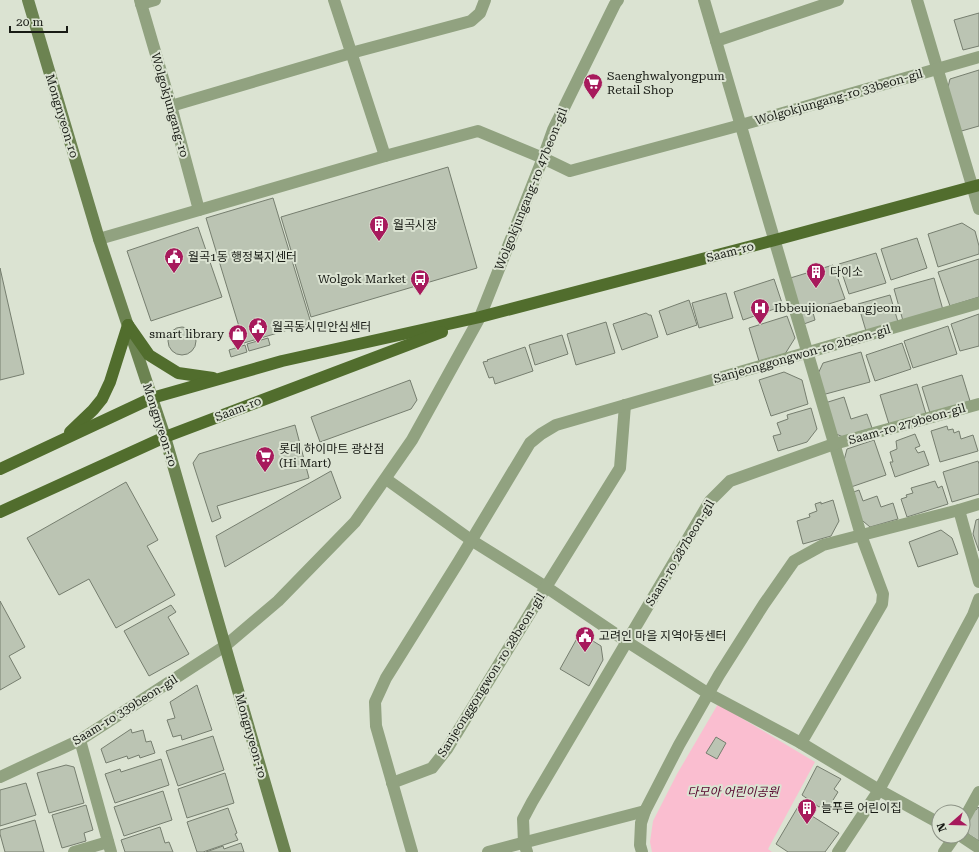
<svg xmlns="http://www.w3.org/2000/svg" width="979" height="852" viewBox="0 0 979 852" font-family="'Roboto Serif','Noto Sans KR',serif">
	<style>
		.green { fill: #fabed0 }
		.building { fill: #bbc4b3; stroke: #767e6f }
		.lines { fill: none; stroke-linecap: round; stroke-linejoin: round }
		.pedestrian { stroke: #91a280; stroke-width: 12 }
		.minor { stroke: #91a280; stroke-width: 12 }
		.secondary { stroke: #6c8351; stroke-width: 12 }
		.primary { stroke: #516d2d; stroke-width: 12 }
		.labels { text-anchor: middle; stroke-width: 4; stroke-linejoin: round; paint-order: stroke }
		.poi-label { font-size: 12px; fill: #181b15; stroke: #dbe3d2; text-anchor: start }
		.street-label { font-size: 12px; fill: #181b15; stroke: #dbe3d2 }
		.park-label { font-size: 12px; font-style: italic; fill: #54032b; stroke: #dbe3d2 }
	</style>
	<rect width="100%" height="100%" fill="#dbe3d2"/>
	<polygon class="green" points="718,704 815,762 768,849 772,852 652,852 650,842 653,821 677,774"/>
	<g class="building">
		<polygon points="979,13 979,46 963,50 954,20"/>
		<polygon points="979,70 979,126 958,132 948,87 950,79"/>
		<polygon points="448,167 477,268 311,317 281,217"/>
		<polygon points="273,198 311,323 244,343 206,218"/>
		<polygon points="962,223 975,231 979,246 979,254 938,267 928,234"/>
		<polygon points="198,227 222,297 151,321 127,251"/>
		<polygon points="917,238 927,268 891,280 881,249"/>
		<polygon points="876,253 886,283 849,294 839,264"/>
		<polygon points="979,259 979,297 950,306 938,272"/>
		<polygon points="833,265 845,299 812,309 815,320 801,325 787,279"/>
		<polygon points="0,268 24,374 0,380"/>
		<polygon points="934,278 943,310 903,321 894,289"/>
		<polygon points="774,279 783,306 743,320 734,292"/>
		<polygon points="726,293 733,318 699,328 692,303"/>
		<polygon points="890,295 898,322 866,331 858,304"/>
		<polygon points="689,300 697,325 667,335 659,311"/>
		<polygon points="646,313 649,315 651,315 658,337 622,350 613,324"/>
		<polygon points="979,314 979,346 960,351 951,324"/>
		<polygon points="787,316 795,338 785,354 759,361 749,328"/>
		<polygon points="606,322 615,353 576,365 567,334"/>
		<polygon points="948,326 957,354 913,368 904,341"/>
		<circle cx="182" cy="341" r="14"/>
		<polygon points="562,335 568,354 535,365 529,345"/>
		<polygon points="268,338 270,345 249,351 247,344"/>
		<polygon points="902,343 911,369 875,381 866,355"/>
		<polygon points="245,345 247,352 231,357 229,350"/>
		<polygon points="525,347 533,371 495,384 493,377 489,378 483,362 488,361 487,360"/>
		<polygon points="861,352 870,382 822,395 817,376 823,363"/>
		<polygon points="784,372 802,380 808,404 771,416 759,380"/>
		<polygon points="962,375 970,401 930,413 922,387"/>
		<polygon points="410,380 417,400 411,409 320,442 311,417"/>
		<polygon points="917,384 926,414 889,424 880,395"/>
		<polygon points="844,397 851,419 867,414 872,428 843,437 834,433 825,403"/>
		<polygon points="811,408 817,429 807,442 778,451 773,436 781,434 777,423 788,419 787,415"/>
		<polygon points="295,425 309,478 217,506 221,518 212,522 193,463 199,454"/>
		<polygon points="947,426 948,430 953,429 954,433 959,431 961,439 973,435 978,451 940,462 931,431"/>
		<polygon points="915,434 920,446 915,448 918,453 924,451 929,465 895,477 890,462 893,462 890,452 897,449 896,441"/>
		<polygon points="874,440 886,475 851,487 843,464 847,449"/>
		<polygon points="978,461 979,464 979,494 952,502 943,472"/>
		<polygon points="331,471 341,498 225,567 216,536"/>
		<polygon points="935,481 938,488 942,486 948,504 907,517 901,499 907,497 906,495 913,493 911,488"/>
		<polygon points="126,482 158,540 147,546 175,595 116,628 89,579 59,595 27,538"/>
		<polygon points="859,490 863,501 877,496 881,507 893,503 898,519 870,527 857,516 851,493"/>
		<polygon points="833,500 839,521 831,536 803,544 797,521 810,517 809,514 817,511 815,504 821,502 821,504"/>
		<polygon points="979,519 979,551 973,534 976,520"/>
		<polygon points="941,530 952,538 958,554 918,567 909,542"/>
		<polygon points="0,601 25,647 9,656 21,678 0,690"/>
		<polygon points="171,605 176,612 168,617 189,654 149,676 124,631"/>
		<polygon points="580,633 601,646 603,660 589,686 560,669"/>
		<polygon points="197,685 212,730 182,740 181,735 173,737 167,720 175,718 170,702"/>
		<polygon points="131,729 132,733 143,730 146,742 151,741 155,753 140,758 139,755 128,759 127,756 106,763 101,749"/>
		<polygon points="213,736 224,770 178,786 166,751"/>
		<polygon points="716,737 726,743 717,759 706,753"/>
		<polygon points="161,759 169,785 115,803 105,774 120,769 121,772"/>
		<polygon points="66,765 74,767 84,803 49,813 37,773"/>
		<polygon points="817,766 841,779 834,789 838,792 830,805 826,803 819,807 802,795"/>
		<polygon points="225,773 234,803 187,818 178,789"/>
		<polygon points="26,783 36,815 0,826 0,790"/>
		<polygon points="163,791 172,820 124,836 114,807"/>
		<polygon points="86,805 93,830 84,833 86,841 62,848 52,815"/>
		<polygon points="799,805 811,808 812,816 839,833 825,852 788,852 776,844"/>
		<polygon points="978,807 979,808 979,841 968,834 966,824 974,809 976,810"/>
		<polygon points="228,808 237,833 235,834 238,840 203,852 197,852 187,822"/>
		<polygon points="35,820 44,852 5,852 0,834 0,830"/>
		<polygon points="160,827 165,843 169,842 173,852 125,852 121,840"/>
		<polygon points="241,843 244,852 206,852 223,846 224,849"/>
	</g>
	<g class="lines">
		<polyline class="pedestrian" points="709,694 801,743"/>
		<g class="minor">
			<polyline points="140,0 171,106 199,210"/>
			<polyline points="334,0 385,156"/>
			<polyline points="704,0 861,535 883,594 882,604 801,743 879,790 939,823"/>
			<polyline points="917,0 979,209"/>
			<polyline points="141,4 155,0"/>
			<polyline points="716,41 838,0"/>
			<polyline points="171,106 351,53 471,21 480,13 485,0"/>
			<polyline points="99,239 385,156 478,131 543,158 570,171 741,125 979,57"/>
			<polyline points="386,479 471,540 546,587 626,641 709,694"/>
			<polyline points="959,510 979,582"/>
			<polyline points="80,740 111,852"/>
			<polyline points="0,777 80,740 225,646 278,601 355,522 412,440 480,317 543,158 553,130 615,4 618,0"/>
			<polyline points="392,783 432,768 447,749 546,587 620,468 625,405"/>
			<polyline points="963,821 979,792"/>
			<polyline points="961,836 979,848"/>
			<polyline points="74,852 108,842"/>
			<polyline points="412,852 376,726 375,702 386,678 459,561 530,443 541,434 556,425 979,303"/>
			<polyline points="488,852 645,811"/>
			<polyline points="527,852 524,843 523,819 532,802 710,501 730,481 834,444 979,404"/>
			<polyline points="642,852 640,845 641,823 645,811 679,745 719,675 764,604 794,561 823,545 959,510 979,504"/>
			<polyline points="838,852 879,790 973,615 979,599"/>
			<polyline points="944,852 955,836"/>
		</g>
		<polyline class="secondary" points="28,0 99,239 165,437 230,663 285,852"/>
		<g class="primary">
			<polyline points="128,325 149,355 178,373 213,378"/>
			<polyline points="70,432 93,410 102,399 110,382 128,325"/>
			<polyline points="0,469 152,398 282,361 480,317 775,240 979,185"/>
			<polyline points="0,512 165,437 442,332"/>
		</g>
	</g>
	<defs>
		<g id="supermarket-pin" transform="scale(1)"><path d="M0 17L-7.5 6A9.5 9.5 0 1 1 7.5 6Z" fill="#a71a5c" stroke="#dbe3d2"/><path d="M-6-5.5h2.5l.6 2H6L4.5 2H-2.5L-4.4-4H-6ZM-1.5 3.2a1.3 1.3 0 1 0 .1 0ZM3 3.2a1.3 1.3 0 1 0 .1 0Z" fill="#fff"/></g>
		<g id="building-pin" transform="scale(1)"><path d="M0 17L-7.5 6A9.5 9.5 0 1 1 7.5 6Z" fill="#a71a5c" stroke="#dbe3d2"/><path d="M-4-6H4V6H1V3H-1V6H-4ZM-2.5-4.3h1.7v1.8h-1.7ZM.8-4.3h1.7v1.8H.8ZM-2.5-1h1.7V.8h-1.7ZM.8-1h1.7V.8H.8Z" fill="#fff"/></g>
		<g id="civic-pin" transform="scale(1)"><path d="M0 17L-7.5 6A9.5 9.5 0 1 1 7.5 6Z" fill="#a71a5c" stroke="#dbe3d2"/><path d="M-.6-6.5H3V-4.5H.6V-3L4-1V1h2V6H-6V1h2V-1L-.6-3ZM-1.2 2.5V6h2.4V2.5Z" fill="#fff"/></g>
		<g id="bus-pin" transform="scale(1)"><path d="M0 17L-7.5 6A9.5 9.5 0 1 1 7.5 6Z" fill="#a71a5c" stroke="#dbe3d2"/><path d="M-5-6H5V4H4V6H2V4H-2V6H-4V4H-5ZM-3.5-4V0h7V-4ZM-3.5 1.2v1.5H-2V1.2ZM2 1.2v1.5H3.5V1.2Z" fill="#fff"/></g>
		<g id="hospital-pin" transform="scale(1)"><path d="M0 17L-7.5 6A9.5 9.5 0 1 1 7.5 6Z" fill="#a71a5c" stroke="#dbe3d2"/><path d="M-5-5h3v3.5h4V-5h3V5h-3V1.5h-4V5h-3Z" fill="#fff"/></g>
		<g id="shop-pin" transform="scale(1)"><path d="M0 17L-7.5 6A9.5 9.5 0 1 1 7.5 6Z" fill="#a71a5c" stroke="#dbe3d2"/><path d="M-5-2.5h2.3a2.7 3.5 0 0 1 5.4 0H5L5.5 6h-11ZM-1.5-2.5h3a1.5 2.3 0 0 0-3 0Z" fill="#fff"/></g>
	</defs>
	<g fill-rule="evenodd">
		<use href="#supermarket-pin" x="593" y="83"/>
		<use href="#building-pin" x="379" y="225"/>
		<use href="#civic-pin" x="174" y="257"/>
		<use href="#building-pin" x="816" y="272"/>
		<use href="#bus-pin" x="420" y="279"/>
		<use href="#hospital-pin" x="760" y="308"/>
		<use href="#civic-pin" x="258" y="327"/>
		<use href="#shop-pin" x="238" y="334"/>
		<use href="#supermarket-pin" x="265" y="456"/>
		<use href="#civic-pin" x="585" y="636"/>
		<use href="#building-pin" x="807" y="808"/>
	</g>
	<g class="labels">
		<g class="poi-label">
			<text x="607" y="80">Saenghwalyongpum<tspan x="607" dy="14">Retail Shop</tspan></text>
			<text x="393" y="229">월곡시장</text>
			<text x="188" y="261">월곡1동 행정복지센터</text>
			<text x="830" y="276">다이소</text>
			<text x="406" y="283" text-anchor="end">Wolgok Market</text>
			<text x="774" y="312">Ibbeujionaebangjeom</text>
			<text x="272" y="331">월곡동시민안심센터</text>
			<text x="224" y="338" text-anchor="end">smart library</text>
			<text x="279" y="453">롯데 하이마트 광산점<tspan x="279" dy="14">(Hi Mart)</tspan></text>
			<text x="599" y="640">고려인 마을 지역아동센터</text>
			<text x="821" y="812">늘푸른 어린이집</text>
		</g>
		<g class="street-label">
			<text transform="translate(839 97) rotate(-16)" y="4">Wolgokjungang-ro 33beon-gil</text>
			<text transform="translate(170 105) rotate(74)" y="4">Wolgokjungang-ro</text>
			<text transform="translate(62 116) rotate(73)" y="4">Mongnyeon-ro</text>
			<text transform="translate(531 189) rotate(-68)" y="4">Wolgokjungang-ro 47beon-gil</text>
			<text transform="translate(730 252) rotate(-15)" y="4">Saam-ro</text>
			<text transform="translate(802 354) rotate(-16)" y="4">Sanjeonggongwon-ro 2beon-gil</text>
			<text transform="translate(238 409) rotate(-21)" y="4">Saam-ro</text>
			<text transform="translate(907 424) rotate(-16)" y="4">Saam-ro 279beon-gil</text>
			<text transform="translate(160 425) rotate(72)" y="4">Mongnyeon-ro</text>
			<text transform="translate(680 553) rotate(-59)" y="4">Saam-ro 287beon-gil</text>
			<text transform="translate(491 675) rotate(-58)" y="4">Sanjeonggongwon-ro 28beon-gil</text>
			<text transform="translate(125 710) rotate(-32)" y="4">Saam-ro 339beon-gil</text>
			<text transform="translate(251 736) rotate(74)" y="4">Mongnyeon-ro</text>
		</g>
		<g class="park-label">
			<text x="733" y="796">다모아 어린이공원</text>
		</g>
	</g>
	<g transform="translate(951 824) rotate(250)"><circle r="19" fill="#dbe3d2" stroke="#8d9386"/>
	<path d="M0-3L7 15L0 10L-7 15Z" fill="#a71a5c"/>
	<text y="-6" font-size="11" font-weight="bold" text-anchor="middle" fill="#181b15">N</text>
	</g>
	<path d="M10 26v6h57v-6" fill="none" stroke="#181b15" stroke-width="2"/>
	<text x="16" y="26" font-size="12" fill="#181b15" stroke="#dbe3d2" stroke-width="3" paint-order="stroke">20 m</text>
</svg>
